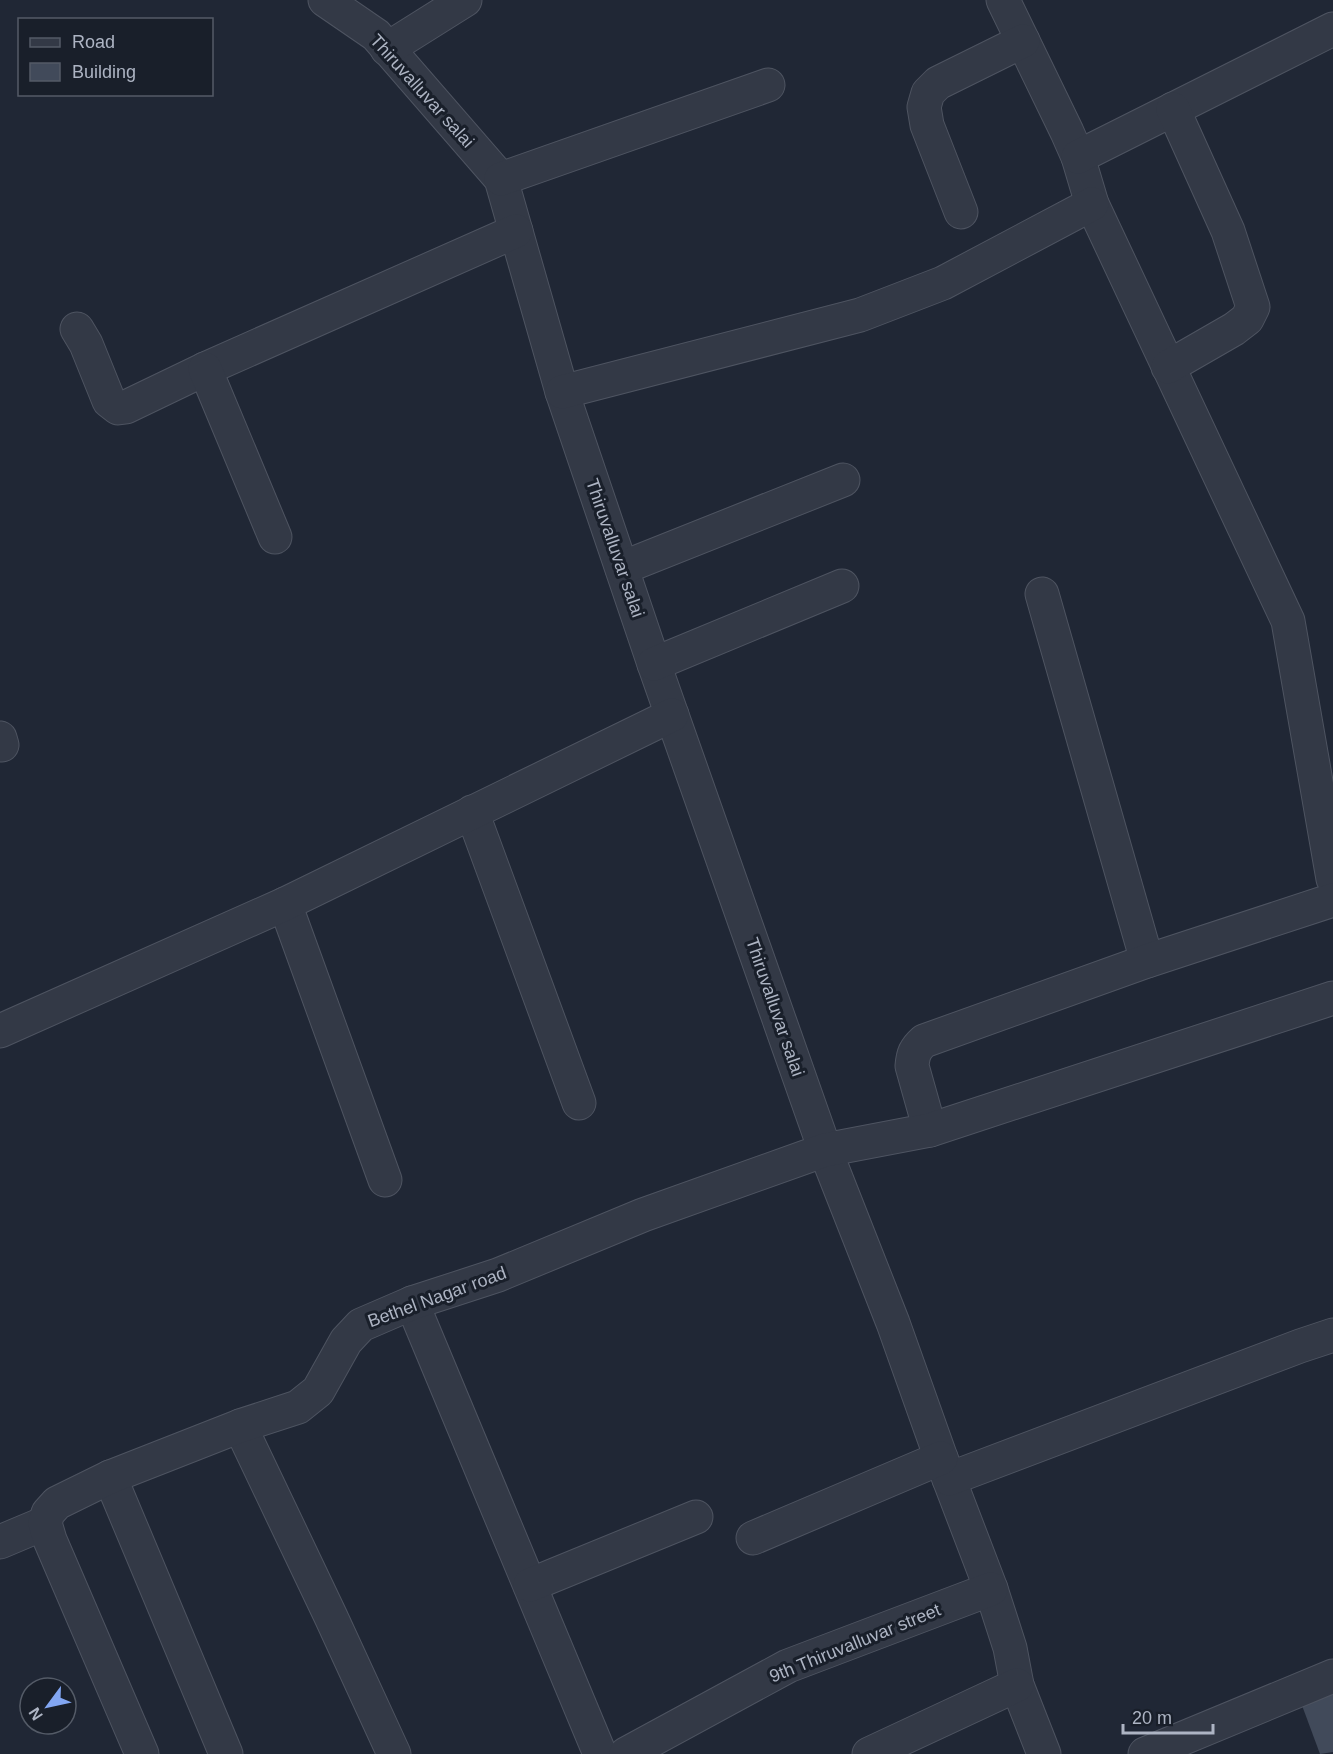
<svg xmlns="http://www.w3.org/2000/svg" width="1333" height="1754" viewBox="0 0 1333 1754" font-family="Arial,sans-serif">
	<style>
		.building { fill: #414a5a }
		.lines { fill: none; stroke-linecap: round; stroke-linejoin: round }
		.minor-casing { stroke: #4e5461; stroke-width: 35 }
		.minor { stroke: #333946; stroke-width: 33 }
		.labels { text-anchor: middle; stroke-width: 6; stroke-linejoin: round; paint-order: stroke }
		.street-label { font-size: 18px; fill: #adb4c3; stroke: #191f2a }
	</style>
	<rect width="100%" height="100%" fill="#202735"/>
	<polygon class="building" points="1333,1688 1333,1752 1320,1754 1300,1700"/>
	<g class="lines">
		<g class="minor-casing">
			<g id="minor">
				<polyline points="325,0 376,35 501,179 562,392 654,664 825,1150 893,1323 941,1458 991,1589 1010,1648 1017,1685 1044,1754"/>
				<polyline points="1003,0 1067,132 1078,157 1092,204 1288,621 1333,879"/>
				<polyline points="387,49 465,0"/>
				<polyline points="1078,157 1333,29"/>
				<polyline points="501,179 768,85"/>
				<polyline points="961,212 927,125 924,107 928,93 938,83 1023,41"/>
				<polyline points="77,329 86,344 109,401 118,408 126,407 205,369 516,231"/>
				<polyline points="1168,367 1234,329 1247,319 1253,307 1228,231 1173,109"/>
				<polyline points="205,369 275,537"/>
				<polyline points="562,392 860,315 943,283 1092,204"/>
				<polyline points="622,568 843,480"/>
				<polyline points="1042,594 1147,961"/>
				<polyline points="654,664 842,586"/>
				<polyline points="0,738 2,745"/>
				<polyline points="472,812 579,1103"/>
				<polyline points="285,904 385,1180"/>
				<polyline points="0,1031 285,904 672,715"/>
				<path d="M 930,1130 L 912,1066 C 913,1054 915,1049 924,1041 L 1147,961 L 1333,900"/>
				<polyline points="412,1303 600,1754"/>
				<polyline points="240,1426 331,1617 394,1754"/>
				<polyline points="110,1477 226,1754"/>
				<polyline points="949,1479 1300,1346 1333,1335"/>
				<polyline points="753,1538 941,1458"/>
				<polyline points="0,1542 45,1523"/>
				<polyline points="530,1585 696,1517"/>
				<polyline points="142,1754 50,1540 45,1523 48,1513 57,1503 110,1477 240,1426 298,1407 318,1391 346,1341 361,1325 412,1303 498,1275 643,1215 825,1150 930,1130 1333,998"/>
				<polyline points="626,1754 788,1666 991,1589"/>
				<polyline points="869,1754 1017,1685"/>
				<polyline points="1145,1754 1333,1676"/>
			</g>
		</g>
		<use href="#minor" class="minor"/>
	</g>
	<g class="labels">
		<g class="street-label">
			<text transform="translate(422 91) rotate(48)" y="6">Thiruvalluvar salai</text>
			<text transform="translate(615 548) rotate(71)" y="6">Thiruvalluvar salai</text>
			<text transform="translate(775 1007) rotate(71)" y="6">Thiruvalluvar salai</text>
			<text transform="translate(437 1297) rotate(-20)" y="6">Bethel Nagar road</text>
			<text transform="translate(855 1643) rotate(-22)" y="6">9th Thiruvalluvar street</text>
		</g>
	</g>
	<rect x="18" y="18" width="195" height="78" fill="#191f2a" stroke="#545b67" stroke-width="1.5"/>
	<rect x="30" y="38" width="30" height="9" fill="#333946" stroke="#545b67" stroke-width="1.5"/>
	<text x="72" y="48" font-size="18" fill="#adb4c3">Road</text>
	<rect x="30" y="63" width="30" height="18" fill="#414a5a" stroke="#545b67" stroke-width="1.5"/>
	<text x="72" y="78" font-size="18" fill="#adb4c3">Building</text>
	<g transform="translate(48 1706) rotate(237)"><circle r="28" fill="#191f2a" stroke="#545b67" stroke-width="1.5"/>
	<path d="M0-4.5L10 22L0 15L-10 22Z" fill="#82a6f2"/>
	<text y="-9" font-size="16" font-weight="bold" text-anchor="middle" fill="#adb4c3">N</text>
	</g>
	<path d="M1123 1724v9h90v-9" fill="none" stroke="#adb4c3" stroke-width="3"/>
	<text x="1132" y="1724" font-size="18" fill="#adb4c3" stroke="#191f2a" stroke-width="4.5" paint-order="stroke">20 m</text>
</svg>
